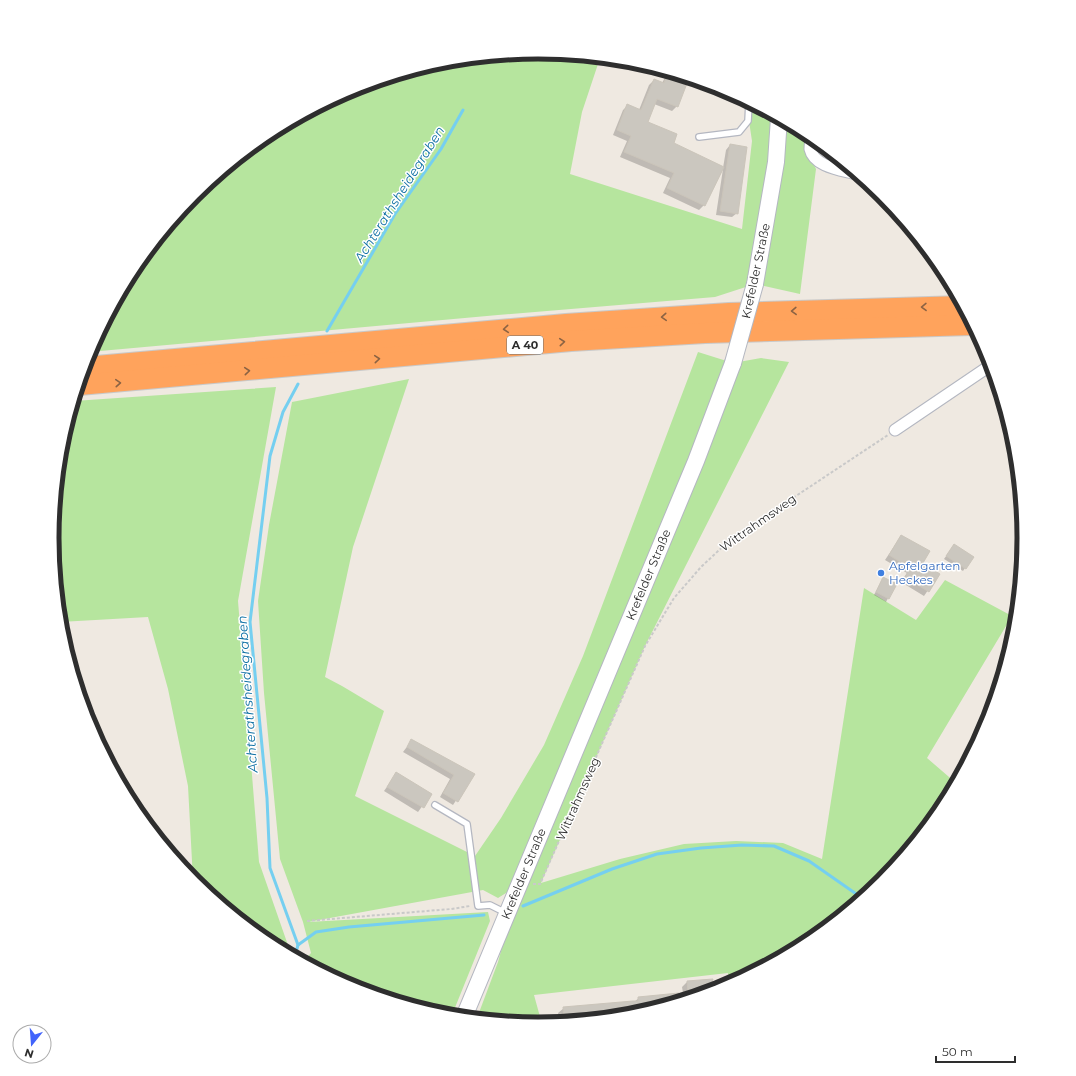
<svg xmlns="http://www.w3.org/2000/svg" width="1076" height="1076" viewBox="0 0 1076 1076" font-family="Montserrat,sans-serif">
	<style>
		.green { fill: #b6e59e }
		.shadow { fill: #0003 }
		.lines { fill: none; stroke-linecap: round; stroke-linejoin: round }
		.stream { stroke: #75cff0; stroke-width: 3 }
		.building { fill: #cbc7bf; stroke: #cbc5ba }
		.service-casing { stroke: #b4b7c1; stroke-width: 8 }
		.minor-casing { stroke: #b4b7c1; stroke-width: 13 }
		.secondary-casing { stroke: #b4b7c1; stroke-width: 18 }
		.motorway-casing { stroke: #c9c9c9; stroke-width: 22 }
		.path { stroke: #c9c9c9; stroke-width: 2; stroke-dasharray: 3 2; stroke-linecap: butt }
		.service { stroke: #fff; stroke-width: 5.5 }
		.minor { stroke: #fff; stroke-width: 11 }
		.secondary { stroke: #fff; stroke-width: 16 }
		.motorway { stroke: #ffa35c; stroke-width: 20 }
		.secondary-bridge-casing { stroke: #b4b7c1; stroke-width: 18; stroke-linecap: butt }
		.secondary-bridge { stroke: #fff; stroke-width: 16 }
		.oneway { stroke: #8c6343 }
		.shop-dot { fill: #3f7fe0; stroke: #fff; stroke-width: 1.5 }
		.labels { text-anchor: middle; stroke-width: 3; stroke-linejoin: round; paint-order: stroke }
		.shield { fill: #fff; stroke: #6d6d6d; stroke-width: 1 }
		.shield-label { font-size: 11px; font-weight: bold; fill: #2e2e2e }
		.street-label { font-size: 12px; fill: #2e2e2e; stroke: #fff }
		.shop-label { font-size: 12px; fill: #366cbe; stroke: #fff; text-anchor: start }
		.water-label { font-size: 13px; font-style: italic; fill: #0d6fa3; stroke: #fff }
		.rim { fill: none; stroke: #2e2e2e; stroke-width: 5 }
	</style>
	<rect width="100%" height="100%" fill="#efe9e1"/>
	<g class="green">
		<polygon points="538,52 600,58 582,112 570,174 742,229 752,141 746,101 806,133 805,147 816,169 800,294 755,284 715,297 498,315 89,352 134,268 195,194 268,134 352,89 443,61"/>
		<polygon points="698,352 733,363 761,358 789,362 645,646 541,883 620,859 684,844 736,841 783,843 822,859 864,588 916,620 945,580 1012,616 927,758 956,783 942,808 881,882 808,942 727,985 728,973 534,995 542,1024 477,1018 498,962 519,885 498,898 483,890 308,922 488,912 490,921 452,1015 443,1015 352,987 304,961 311,953 303,922 280,859 264,693 258,601 269,525 292,402 409,379 353,547 325,677 342,686 384,711 355,796 475,856 501,818 544,745 583,656"/>
		<polygon points="276,387 238,601 259,862 290,951 288,953 268,942 193,880 188,786 168,689 148,617 60,622 59,607 64,434 74,401"/>
	</g>
	<g class="shadow">
		<polygon points="668,72 688,78 677,106 672,111 654,104 647,122 672,144 723,168 726,150 730,145 737,213 732,217 716,215 723,169 704,205 699,210 663,193 670,178 620,157 627,141 613,135 623,110 628,105 639,110 649,85 654,80 662,83"/>
		<polygon points="901,536 921,563 939,574 924,596 901,582 907,573 885,560"/>
		<polygon points="954,545 965,568 963,571 944,559"/>
		<polygon points="883,578 895,585 886,602 874,595"/>
		<polygon points="412,740 473,775 453,805 440,797 450,779 403,752"/>
		<polygon points="396,774 431,794 418,812 384,791"/>
		<polygon points="687,982 722,984 722,988 633,1015 559,1022 558,1013 564,1008 634,1002 639,998 683,993 682,987"/>
	</g>
	<g class="lines">
		<g class="stream">
			<polyline points="327,331 395,214 441,149 463,110"/>
			<polyline points="523,906 612,869 657,854 701,848 742,845 774,846 809,861 862,898"/>
			<polyline points="298,945 316,932 349,927 484,915"/>
			<polyline points="295,956 298,945 270,868 267,798 250,622 270,456 283,412 298,384"/>
		</g>
	</g>
	<g class="building">
		<polygon points="668,72 689,78 678,107 657,99 648,122 677,134 674,143 724,167 705,206 667,188 674,173 624,152 631,136 617,130 627,104 641,110 654,79 664,83"/>
		<polygon points="730,144 747,147 738,214 720,211"/>
		<polygon points="901,535 930,551 923,563 940,574 929,592 905,577 910,568 889,555"/>
		<polygon points="954,544 974,557 966,569 946,556"/>
		<polygon points="883,577 897,584 889,599 876,592"/>
		<polygon points="411,739 475,774 458,802 443,793 454,775 407,747"/>
		<polygon points="396,772 432,794 424,808 387,787"/>
		<polygon points="713,979 712,983 730,984 711,991 688,992 687,981"/>
		<polygon points="679,993 680,1000 633,1015 564,1021 563,1007 633,1001 638,1001 638,997"/>
	</g>
	<g class="lines">
		<g class="service-casing">
			<g id="service">
				<polyline points="699,137 739,132 748,121 749,102"/>
				<polyline points="435,805 467,824 478,906 490,905 506,913"/>
			</g>
		</g>
		<g class="minor-casing">
			<g id="minor">
				<path d="M 811,136 C 811,140 810,145 810,149 C 814,167 842,170 856,174"/>
				<polyline points="895,430 991,365"/>
			</g>
		</g>
		<g class="secondary-casing">
			<g id="secondary">
				<polyline points="755,284 776,162 779,118"/>
				<path id="s1" d="M 464,1017 L 696,461 L 733,363"/>
			</g>
		</g>
		<g class="motorway-casing">
			<g id="motorway">
				<polyline points="85,367 566,324 729,313 963,306"/>
				<polyline points="79,385 571,341 705,333 972,325"/>
			</g>
		</g>
		<g class="path">
			<polyline points="533,884 540,884 645,646 674,598 701,567 731,539 888,435"/>
			<polyline points="307,921 451,909 470,906"/>
		</g>
		<use href="#service" class="service"/>
		<use href="#minor" class="minor"/>
		<use href="#secondary" class="secondary"/>
		<use href="#motorway" class="motorway"/>
		<g class="secondary-bridge-casing">
			<polyline id="secondary-bridge" points="733,363 755,284"/>
		</g>
		<use href="#secondary-bridge" class="secondary-bridge"/>
	</g>
	<defs><path id="oneway-chevron" d="M-2-3.5L2.5 0L-2 3.5" fill="none" stroke-width="1.6" stroke-linecap="round" stroke-linejoin="round"/></defs>
	<g class="oneway">
		<use href="#oneway-chevron" transform="translate(924 307) rotate(179)"/>
		<use href="#oneway-chevron" transform="translate(794 311) rotate(178)"/>
		<use href="#oneway-chevron" transform="translate(664 317) rotate(176)"/>
		<use href="#oneway-chevron" transform="translate(506 329) rotate(175)"/>
		<use href="#oneway-chevron" transform="translate(562 342) rotate(-5)"/>
		<use href="#oneway-chevron" transform="translate(377 359) rotate(-5)"/>
		<use href="#oneway-chevron" transform="translate(247 371) rotate(-5)"/>
		<use href="#oneway-chevron" transform="translate(118 383) rotate(-4)"/>
	</g>
	<circle class="shop-dot" cx="881" cy="573" r="4"/>
	<g class="labels">
		<rect class="shield" x="507" y="336" width="36" height="18" rx="3"/>
		<g class="shield-label">
			<text x="525" y="349">A 40</text>
		</g>
		<g class="street-label">
			<text transform="translate(756 271) rotate(-78)" y="4">Krefelder Straße</text>
			<text transform="translate(758 523) rotate(-35)" y="4">Wittrahmsweg</text>
			<text dy="4" stroke="none"><textPath href="#s1" startOffset="479">Krefelder Straße</textPath></text>
			<text transform="translate(578 799) rotate(-66)" y="4">Wittrahmsweg</text>
			<text dy="4" stroke="none"><textPath href="#s1" startOffset="155">Krefelder Straße</textPath></text>
		</g>
		<g class="shop-label">
			<text x="889" y="570">Apfelgarten<tspan x="889" dy="14">Heckes</tspan></text>
		</g>
		<g class="water-label">
			<text transform="translate(399 194) rotate(-58)" y="5">Achterathsheidegraben</text>
			<text transform="translate(247 694) rotate(-94)" y="5">Achterathsheidegraben</text>
		</g>
	</g>
	<path d="M0 0H1076V1076H0ZM59 538a479 479 0 1 1 958 0a479 479 0 1 1-958 0Z" fill="#fff" fill-rule="evenodd"/>
	<path class="rim" d="M59 538a479 479 0 1 1 958 0a479 479 0 1 1-958 0Z"/>
	<g transform="translate(32 1044) rotate(197)"><circle r="19" fill="#ffffff" stroke="#ababab"/>
	<path d="M0-3L7 15L0 10L-7 15Z" fill="#4264fb"/>
	<text y="-6" font-size="11" font-weight="bold" text-anchor="middle" fill="#2e2e2e">N</text>
	</g>
	<path d="M936 1056v6h79v-6" fill="none" stroke="#2e2e2e" stroke-width="2"/>
	<text x="942" y="1056" font-size="12" fill="#2e2e2e" stroke="#ffffff" stroke-width="3" paint-order="stroke">50 m</text>
</svg>
